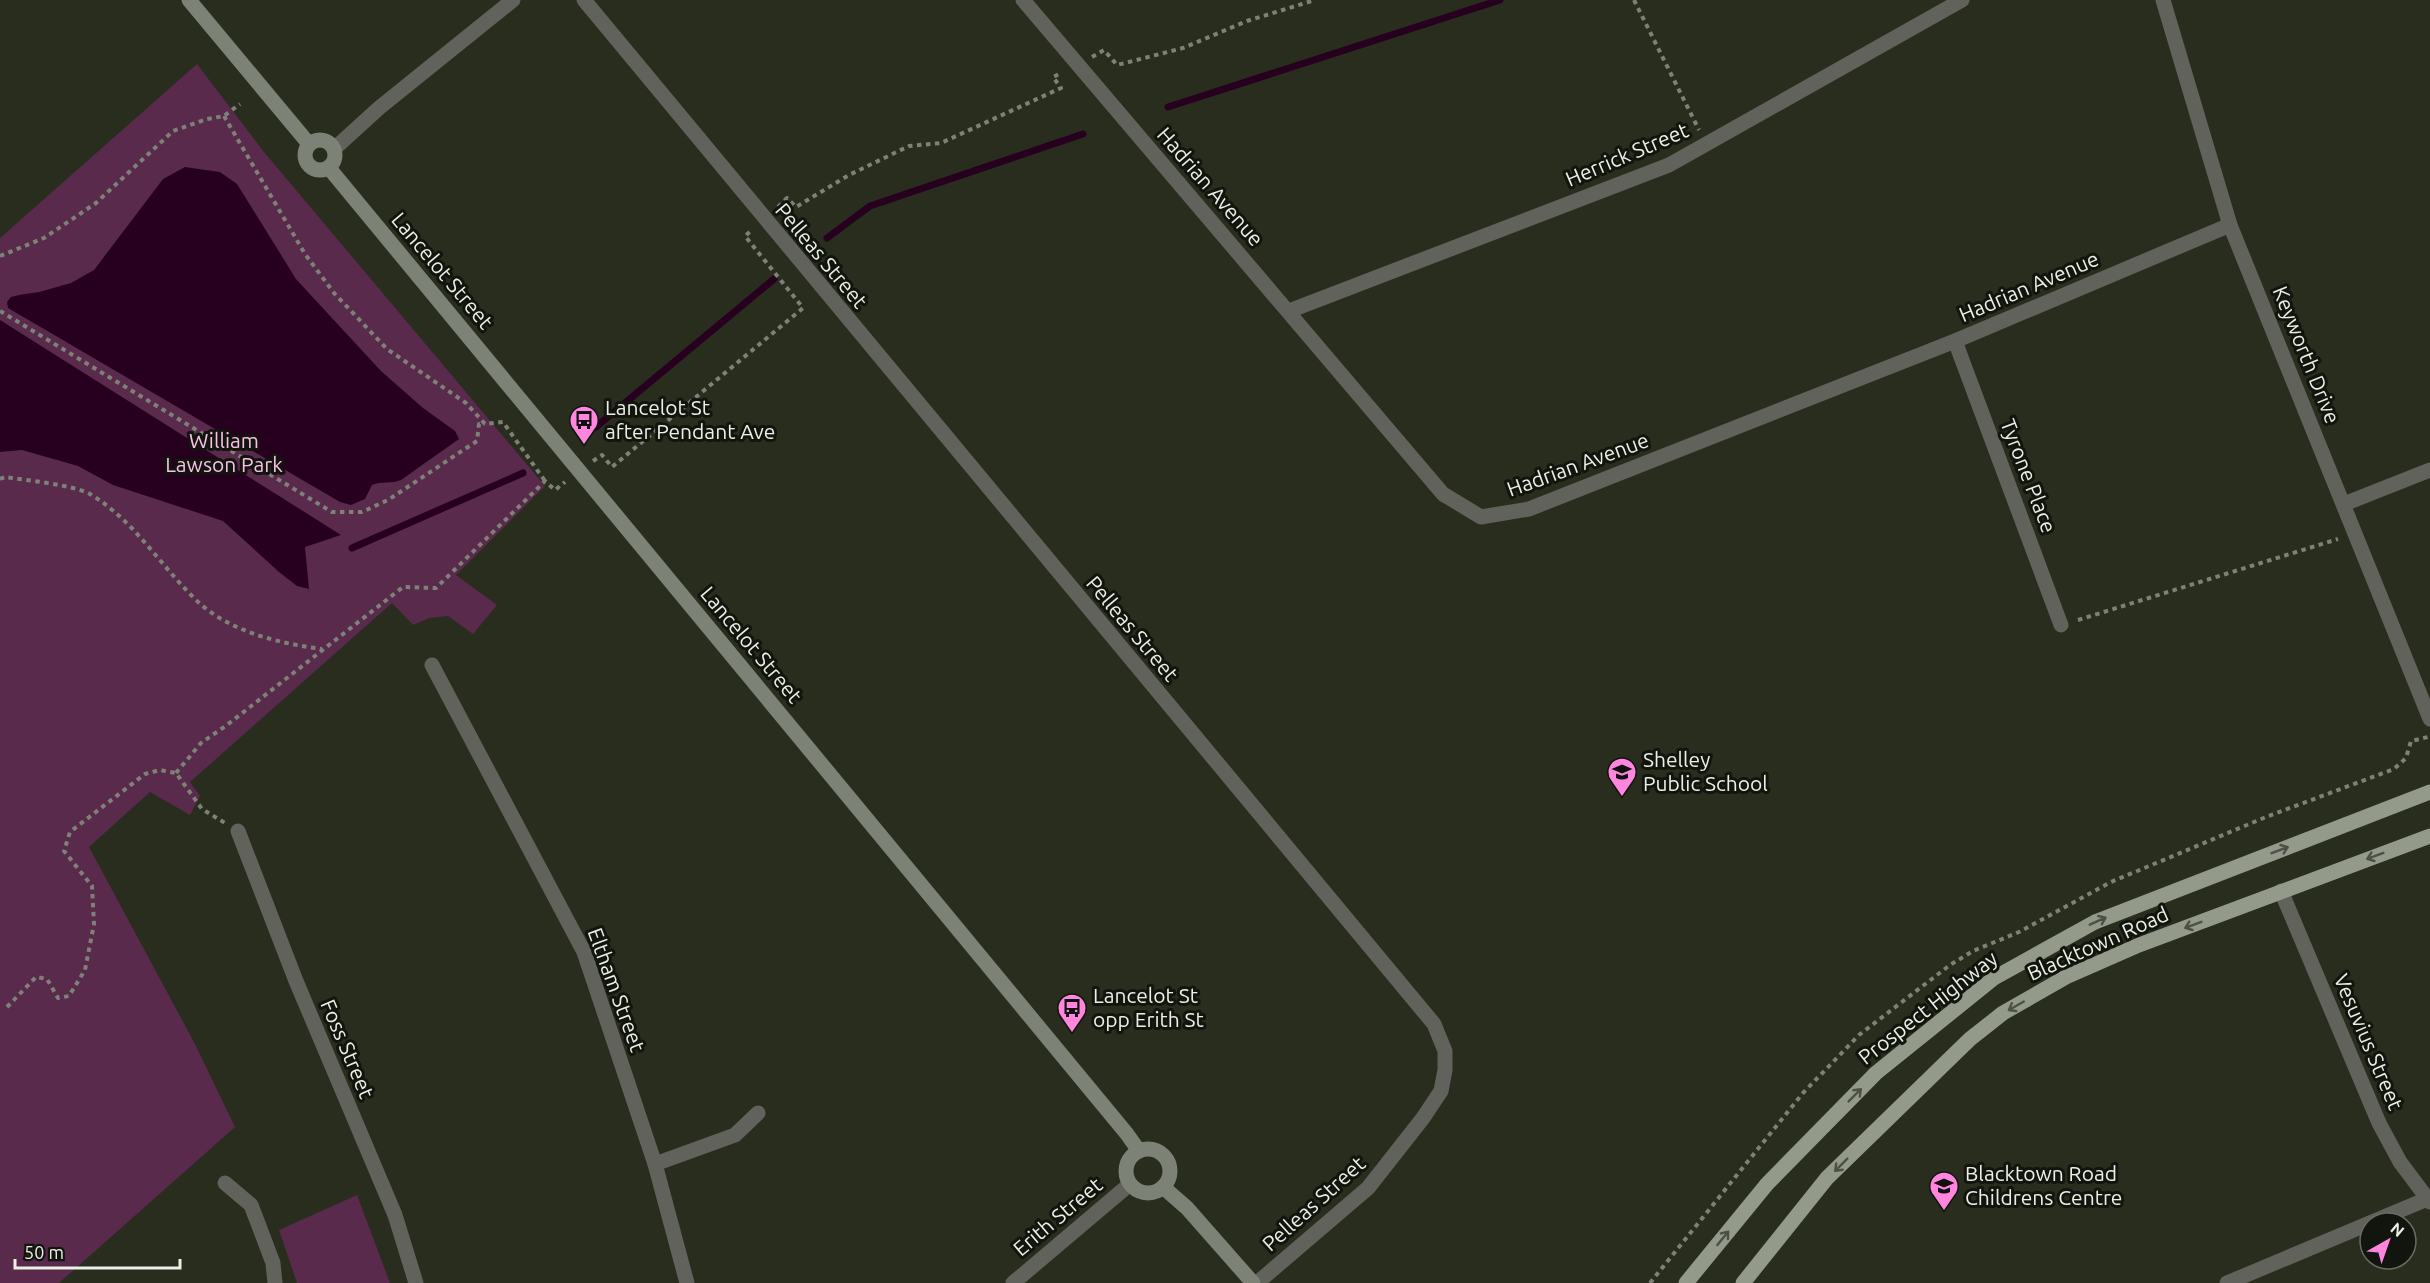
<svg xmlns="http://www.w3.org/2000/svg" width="2430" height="1283" viewBox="0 0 2430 1283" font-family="Ubuntu,sans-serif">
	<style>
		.green { fill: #592a4c }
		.water { fill: #28001f }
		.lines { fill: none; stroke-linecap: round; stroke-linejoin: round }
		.stream { stroke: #28001f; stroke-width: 7 }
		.path { stroke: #7e8276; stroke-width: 4; stroke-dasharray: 4.5 4.5; stroke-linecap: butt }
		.street { stroke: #60625b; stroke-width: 15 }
		.secondary { stroke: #7d8276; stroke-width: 15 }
		.primary { stroke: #949a8a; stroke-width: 15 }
		.oneway { stroke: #4c5046 }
		.labels { text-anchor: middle; stroke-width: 6; stroke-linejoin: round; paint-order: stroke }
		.street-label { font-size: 21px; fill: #ebefe5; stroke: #12140e }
		.poi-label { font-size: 21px; fill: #ebefe5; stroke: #12140e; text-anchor: start }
		.park-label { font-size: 21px; fill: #fbbfe9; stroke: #12140e }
	</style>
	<rect width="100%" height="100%" fill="#282d1e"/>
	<g class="green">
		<polygon points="197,64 264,152 545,486 456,575 497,605 473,634 448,616 429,618 413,625 392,603 190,782 200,796 190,815 150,792 89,847 195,1044 235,1127 59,1283 0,1283 0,238"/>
		<polygon points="357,1195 390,1283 297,1283 279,1230"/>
	</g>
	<g class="water">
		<path d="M 185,167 L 220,172 L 237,184 L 296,279 L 307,291 L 381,371 L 423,408 L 455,431 L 459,439 L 401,480 C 391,484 381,481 372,485 L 365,499 L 351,505 L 340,502 L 8,308 L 7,302 L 11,297 L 19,295 L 39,292 L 71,283 L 94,270 L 163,179 Z"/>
		<polygon points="0,320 341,535 305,547 309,589 297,586 279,572 223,521 113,485 78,466 22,450 0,452"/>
	</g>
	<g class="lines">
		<g class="stream">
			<polyline points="1168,107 1500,0"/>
			<polyline points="827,238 870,206 1083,134"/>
			<polyline points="596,427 774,279"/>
			<polyline points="352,548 523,473"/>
		</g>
		<g class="path">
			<polyline points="1634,0 1699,130"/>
			<polyline points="1092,57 1104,50 1117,65 1183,48 1247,21 1315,0"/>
			<polyline points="224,116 305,254 334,293 387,349 466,403 485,424 503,422 545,481"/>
			<polyline points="778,207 787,198 796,207 849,175 909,146 941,143 1061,88 1053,77 1061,73"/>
			<polyline points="0,256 44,238 96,203 173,131 207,119 224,116 240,104"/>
			<polyline points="0,311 332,512 362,512 388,500 477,441 479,424 485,424"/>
			<polyline points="593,461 602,455 612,467 803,308 745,236 752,230"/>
			<path d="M 0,479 L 5,477 C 25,480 74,485 90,494 C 133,520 158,562 193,597 C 226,631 277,643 322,649"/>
			<polyline points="2078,620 2338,539"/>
			<polyline points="176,773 201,743 227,725 403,587 436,588 545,481 555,490 565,482"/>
			<polyline points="7,1007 36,977 47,979 58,998 69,996 85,970 94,924 92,886 64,851 70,832 145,774 160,770 176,773 202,809 225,823"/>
			<polyline points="1650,1283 1803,1093 1859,1035 1950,965 1973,951 2019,932 2111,882 2266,817 2394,769 2406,758 2411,741 2428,737"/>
		</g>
		<g class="street">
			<path d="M 584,0 C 865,343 1151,682 1434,1024 L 1445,1051 L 1445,1070 L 1441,1091 L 1423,1118 L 1368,1188 L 1257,1283"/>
			<polyline points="1023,0 1443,494 1481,517 1529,509 1955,341 2230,225"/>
			<polyline points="2163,0 2230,225 2430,719"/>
			<polyline points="334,149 379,108 513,0"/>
			<polyline points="1289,311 1669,165 1962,0"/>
			<polyline points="1955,341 2061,625"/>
			<polyline points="2344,504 2430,470"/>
			<polyline points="432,665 584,952 655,1164 687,1283"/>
			<polyline points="238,831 296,981 395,1215 416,1283"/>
			<polyline points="2281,891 2379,1123 2400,1162 2430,1202"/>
			<polyline points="655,1164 735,1135 758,1113"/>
			<polyline points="225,1183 251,1205 273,1263 275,1283"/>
			<polyline points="2370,1223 2427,1199"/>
			<polyline points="1013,1283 1130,1184"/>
			<polyline points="2227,1283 2370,1223"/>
		</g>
		<g class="secondary">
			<polyline points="189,0 309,144"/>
			<circle cx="320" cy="155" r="15"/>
			<polyline points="329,168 1127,1134 1139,1151"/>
			<circle cx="1148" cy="1171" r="22"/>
			<polyline points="1163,1187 1187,1208 1253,1283"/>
		</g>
		<g class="primary">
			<polyline points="1686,1283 1767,1184 1876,1073 1994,978 2095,922 2430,792"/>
			<polyline points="1743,1283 1827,1178 1970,1039 2003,1013 2066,977 2139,945 2430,836"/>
		</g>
	</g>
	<defs><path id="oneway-shaft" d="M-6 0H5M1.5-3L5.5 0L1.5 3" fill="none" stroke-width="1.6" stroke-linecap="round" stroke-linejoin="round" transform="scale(1.5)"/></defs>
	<g class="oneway">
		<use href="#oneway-shaft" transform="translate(2280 850) rotate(-21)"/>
		<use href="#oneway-shaft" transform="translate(2375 856) rotate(160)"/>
		<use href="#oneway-shaft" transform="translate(2098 921) rotate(-24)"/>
		<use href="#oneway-shaft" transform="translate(2193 925) rotate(159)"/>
		<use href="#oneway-shaft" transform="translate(2016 1006) rotate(150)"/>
		<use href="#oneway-shaft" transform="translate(1855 1095) rotate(-45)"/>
		<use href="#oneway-shaft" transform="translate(1841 1165) rotate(135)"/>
		<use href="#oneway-shaft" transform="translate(1723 1238) rotate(-51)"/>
	</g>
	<defs>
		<g id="bus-pin" transform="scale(1.5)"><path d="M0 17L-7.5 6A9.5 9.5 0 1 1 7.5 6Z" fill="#ff85de" stroke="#12140e"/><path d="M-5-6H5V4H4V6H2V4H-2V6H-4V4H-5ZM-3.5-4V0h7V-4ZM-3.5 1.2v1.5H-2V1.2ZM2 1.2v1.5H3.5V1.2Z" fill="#111"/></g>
		<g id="school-pin" transform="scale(1.5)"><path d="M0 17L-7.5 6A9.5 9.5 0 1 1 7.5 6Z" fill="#ff85de" stroke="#12140e"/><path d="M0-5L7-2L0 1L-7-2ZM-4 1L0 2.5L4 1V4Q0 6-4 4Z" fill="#111"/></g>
	</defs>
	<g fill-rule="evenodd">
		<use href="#bus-pin" x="584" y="420"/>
		<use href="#school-pin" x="1622" y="772"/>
		<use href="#bus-pin" x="1072" y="1008"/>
		<use href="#school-pin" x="1944" y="1186"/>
	</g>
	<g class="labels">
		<g class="street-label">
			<text transform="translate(1627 155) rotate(-23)" y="7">Herrick Street</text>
			<text transform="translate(1210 187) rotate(49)" y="7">Hadrian Avenue</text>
			<text transform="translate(821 256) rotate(50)" y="7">Pelleas Street</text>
			<text transform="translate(442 271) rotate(50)" y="7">Lancelot Street</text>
			<text transform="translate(2029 287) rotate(-23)" y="7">Hadrian Avenue</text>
			<text transform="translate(2306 355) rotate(68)" y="7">Keyworth Drive</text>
			<text transform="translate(1578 465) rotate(-20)" y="7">Hadrian Avenue</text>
			<text transform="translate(2028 476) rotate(69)" y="7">Tyrone Place</text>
			<text transform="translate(1132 629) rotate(50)" y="7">Pelleas Street</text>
			<text transform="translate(751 645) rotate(50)" y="7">Lancelot Street</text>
			<text transform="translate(2098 944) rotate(-24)" y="7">Blacktown Road</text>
			<text transform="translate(616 990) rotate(70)" y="7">Eltham Street</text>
			<text transform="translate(1928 1008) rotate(-38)" y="7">Prospect Highway</text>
			<text transform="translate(2368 1042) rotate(67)" y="7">Vesuvius Street</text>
			<text transform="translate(347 1049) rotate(67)" y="7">Foss Street</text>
			<text transform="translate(1314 1204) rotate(-42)" y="7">Pelleas Street</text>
			<text transform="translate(1058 1217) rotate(-40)" y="7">Erith Street</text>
		</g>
		<g class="poi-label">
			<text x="605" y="415">Lancelot St<tspan x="605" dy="24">after Pendant Ave</tspan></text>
			<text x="1643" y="767">Shelley<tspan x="1643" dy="24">Public School</tspan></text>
			<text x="1093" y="1003">Lancelot St<tspan x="1093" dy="24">opp Erith St</tspan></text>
			<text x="1965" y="1181">Blacktown Road<tspan x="1965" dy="24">Childrens Centre</tspan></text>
		</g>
		<g class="park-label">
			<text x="224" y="448">William<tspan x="224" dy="24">Lawson Park</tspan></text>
		</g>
	</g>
	<g transform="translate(2388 1241) rotate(40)"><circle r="28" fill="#12140e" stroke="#696c64" stroke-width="1.5"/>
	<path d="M0-4.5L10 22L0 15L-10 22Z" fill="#ff85de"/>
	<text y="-9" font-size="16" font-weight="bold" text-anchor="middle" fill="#ebefe5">N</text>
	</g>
	<path d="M15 1259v9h165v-9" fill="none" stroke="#ebefe5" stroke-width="3"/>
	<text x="24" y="1259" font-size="18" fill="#ebefe5" stroke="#12140e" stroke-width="4.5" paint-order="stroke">50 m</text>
</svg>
